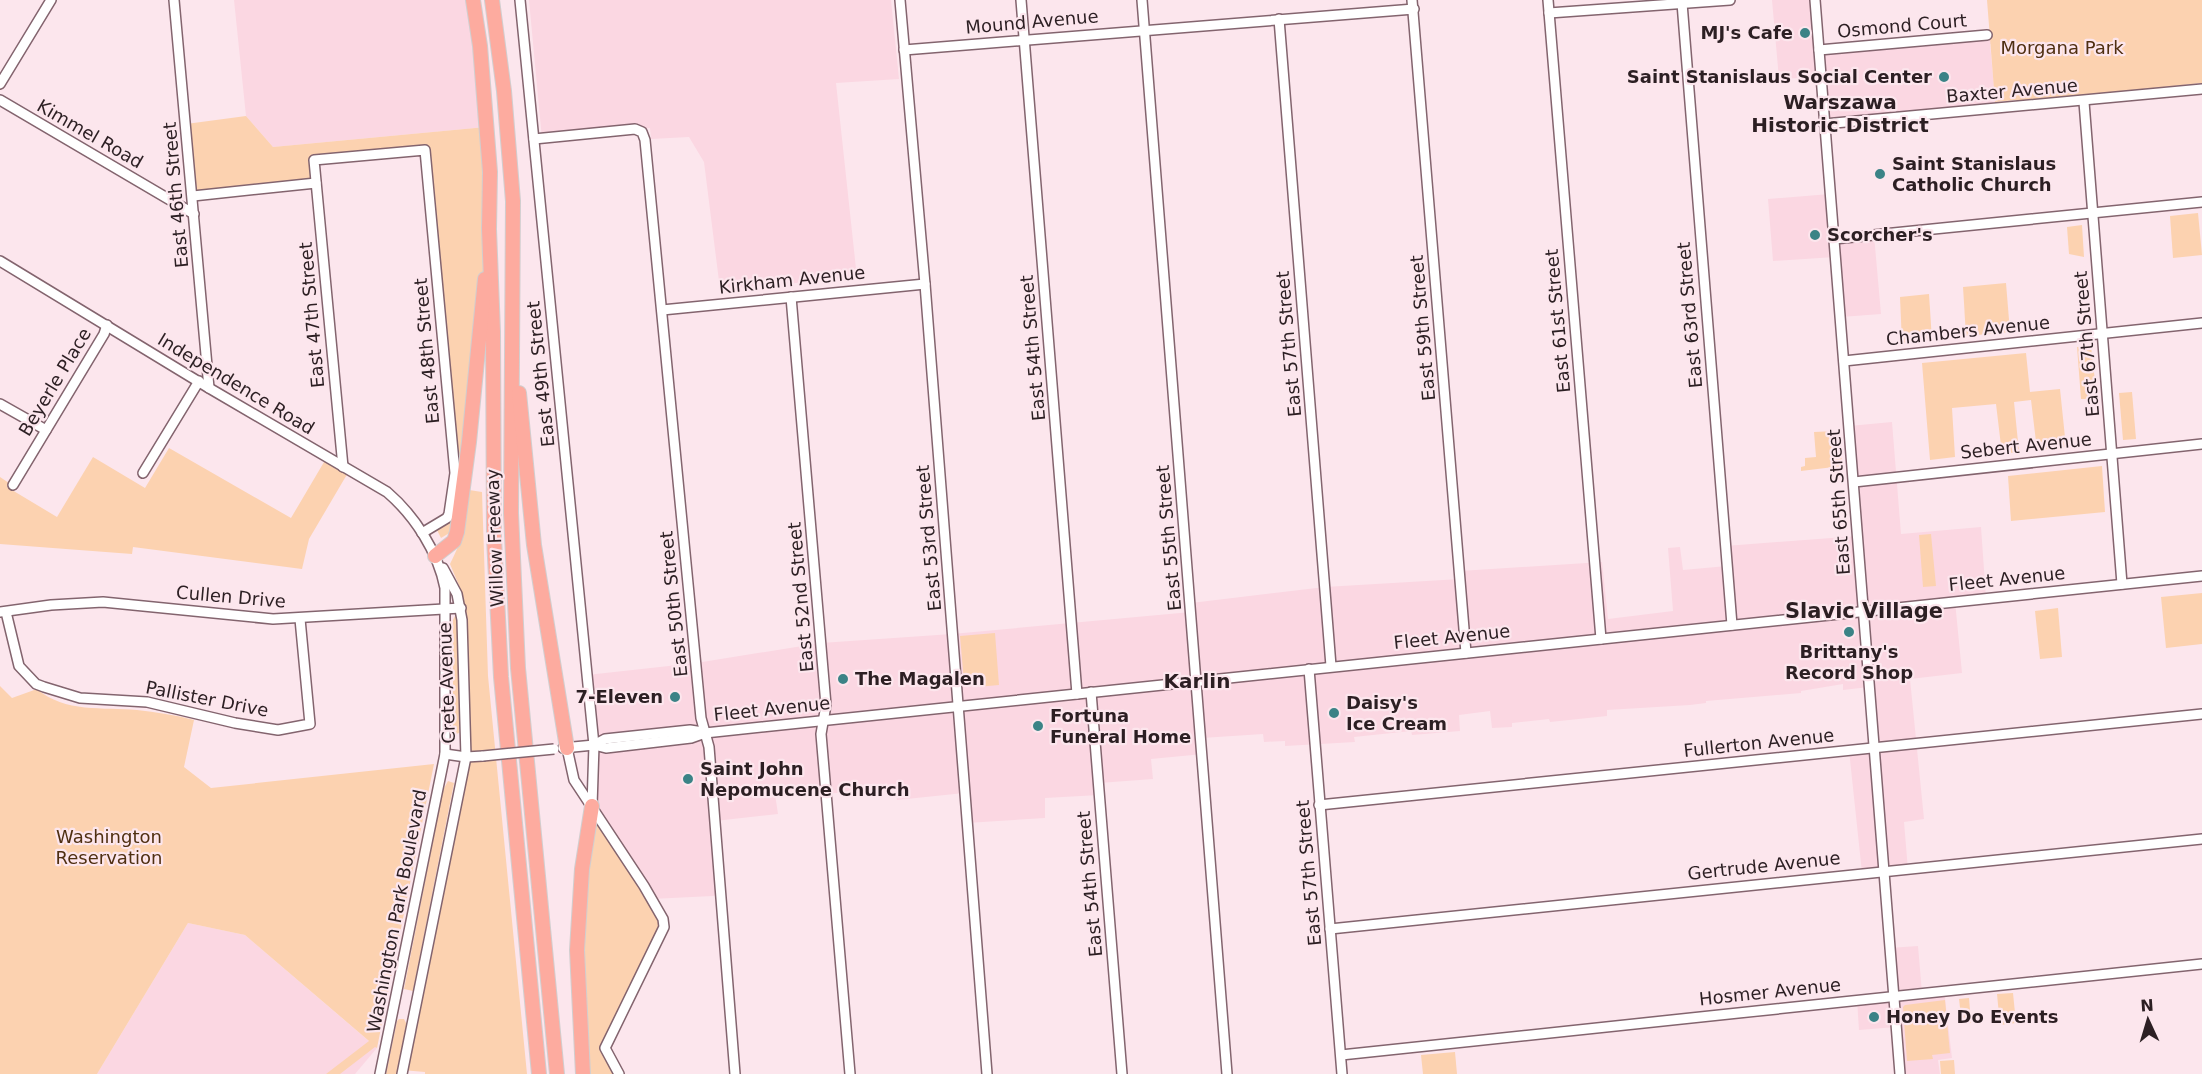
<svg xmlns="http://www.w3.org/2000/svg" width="2202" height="1074" viewBox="0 0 2202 1074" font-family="'DejaVu Sans',sans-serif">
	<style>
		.built { fill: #fbd7e2 }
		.green { fill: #fcd2b0 }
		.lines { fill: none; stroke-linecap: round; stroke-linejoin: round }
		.minor-casing { stroke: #83646e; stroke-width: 12 }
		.highway-casing { stroke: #d1cecf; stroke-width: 16 }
		.minor { stroke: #fff; stroke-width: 9 }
		.highway { stroke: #fdab9f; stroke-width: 14 }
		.minor-bridge-casing { stroke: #83646e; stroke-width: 12; stroke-linecap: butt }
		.minor-bridge { stroke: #fff; stroke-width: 9 }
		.poi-dot { fill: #3b8386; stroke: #fce6ed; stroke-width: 2 }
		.labels { text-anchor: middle; stroke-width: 4.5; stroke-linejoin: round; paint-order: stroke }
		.street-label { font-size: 18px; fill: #2c1f23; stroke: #fce6ed }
		.poi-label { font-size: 18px; font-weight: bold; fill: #2c1f23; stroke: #fce6ed; text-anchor: start }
		.park-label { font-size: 18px; fill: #4f2f11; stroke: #fce6ed }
		.neighbourhood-label { font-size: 20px; font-weight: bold; fill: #2c1f23; stroke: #fce6ed }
		.quarter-label { font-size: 21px; font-weight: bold; fill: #2c1f23; stroke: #fce6ed }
	</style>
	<rect width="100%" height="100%" fill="#fce6ed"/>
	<g class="built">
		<polygon points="234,0 473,0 486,127 273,147 246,116"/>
		<polygon points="529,0 891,0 899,79 836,83 857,278 720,289 704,162 689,137 651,139 650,128 542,139"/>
		<polygon points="1772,0 1815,0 1819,49 1987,35 2202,0 2202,83 2017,102 2012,43 1990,44 1996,109 1824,124 1821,77 1779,79"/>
		<polygon points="1830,194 1834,239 1874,235 1881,314 1841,317 1835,257 1773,261 1768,199"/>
		<polygon points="1892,422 1901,534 1981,527 1986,598 1955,601 1962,673 1910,679 1924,819 1904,822 1908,870 1862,873 1849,750 1874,747 1869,687 1843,690 1843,684 1801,691 1801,693 1706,701 1706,703 1690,705 1607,710 1607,716 1550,722 1549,719 1512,723 1512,727 1492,728 1490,711 1459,715 1460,731 1412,735 1411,731 1354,737 1355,742 1285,746 1285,741 1264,742 1263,734 1202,738 1203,754 1151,759 1153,779 1099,783 1099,795 1045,798 1045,818 967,823 964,793 897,800 895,787 826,794 825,790 775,794 778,814 715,821 721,894 713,896 651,899 591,827 596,793 587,675 696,663 821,643 952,634 1191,612 1191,603 1325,587 1460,579 1460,571 1602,562 1608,619 1673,611 1668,548 1680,547 1683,570 1727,566 1725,546 1858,536 1849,426"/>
		<polygon points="188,923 245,935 377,1048 355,1074 97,1074"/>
		<polygon points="1918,946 1922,993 1944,990 1952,1058 1938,1060 1940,1074 1900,1074 1896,1027 1859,1030 1857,999 1893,996 1889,948"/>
	</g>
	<g class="green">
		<polygon points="1987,0 2202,0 2202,83 2017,102 2016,100 1995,102"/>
		<polygon points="246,116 273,147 486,127 489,229 466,474 455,473 425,150 314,160 316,183 193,196 186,124"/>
		<polygon points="2198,213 2202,255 2173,258 2170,216"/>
		<polygon points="2082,225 2084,257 2069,254 2067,227"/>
		<polygon points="2006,283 2010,332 1966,336 1963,287"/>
		<polygon points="1929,294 1932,340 1902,343 1900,297"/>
		<polygon points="2091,346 2097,399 2081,399 2077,347"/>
		<polygon points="2026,353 2030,392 2060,389 2066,447 2037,450 2031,400 2014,402 2019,452 2002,454 1996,404 1952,408 1955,457 1930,460 1922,363"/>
		<polygon points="2132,392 2136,439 2123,440 2119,393"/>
		<polygon points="1837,431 1840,432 1842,466 1801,471 1801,467 1805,466 1805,458 1816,457 1814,432"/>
		<polygon points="169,448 291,518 327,457 349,471 309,539 302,569 133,547 132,554 0,544 0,477 9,483 7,487 57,517 93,457 145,488"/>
		<polygon points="2102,466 2105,512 2011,521 2008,476"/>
		<path d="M 469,490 L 482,492 L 488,676 L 527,1074 L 425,1074 L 425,1072 L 402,1070 L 464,773 L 457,594 L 460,588 L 450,564 C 464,537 466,520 469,490 Z"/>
		<polygon points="453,518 451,532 441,538 437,530"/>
		<polygon points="1931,534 1936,586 1923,587 1919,535"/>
		<polygon points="2202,593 2202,644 2166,648 2161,597"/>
		<polygon points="2058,608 2062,657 2040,659 2035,611"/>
		<polygon points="455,616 459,617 459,733 456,734 453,733 453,620"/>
		<polygon points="995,633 999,685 977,687 976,683 964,682 960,636"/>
		<path d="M 0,686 L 12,698 L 37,689 C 65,713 103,707 137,710 C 156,712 175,715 194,720 L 184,767 L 211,788 L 434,764 L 377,1048 L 375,1047 L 340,1074 L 326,1074 L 369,1041 L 245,935 L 188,923 L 97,1074 L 0,1074 Z"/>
		<polygon points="448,781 454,783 413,991 404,989 443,790"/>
		<polygon points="592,806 663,919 608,1043 619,1074 583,1074 577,950"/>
		<polygon points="2013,993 2016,1023 2000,1025 1997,994"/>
		<polygon points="1969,998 1971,1023 1962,1024 1959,999"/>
		<polygon points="1945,1000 1950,1053 1932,1055 1933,1059 1907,1061 1903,1007 1905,1005"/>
		<polygon points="399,1019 404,1019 407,1025 397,1074 386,1074 397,1021"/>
		<polygon points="1455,1052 1457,1074 1423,1074 1421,1055"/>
		<polygon points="1954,1060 1955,1074 1941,1074 1940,1061"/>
	</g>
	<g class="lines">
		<g class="minor-casing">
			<g id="minor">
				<polyline points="174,0 209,388"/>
				<polyline points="520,0 594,745 592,806"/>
				<polyline points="900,0 925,284 987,1074"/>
				<polyline points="1021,0 1077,694"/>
				<polyline points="1142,0 1227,1074"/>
				<polyline points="1412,0 1466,653"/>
				<polyline points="1548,0 1601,639"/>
				<polyline points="1815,0 1900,1074"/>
				<polyline points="1682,3 1732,625"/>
				<polyline points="1549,13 1730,0"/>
				<polyline points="1279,19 1331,666"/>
				<polyline points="904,50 1414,9"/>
				<polyline points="1819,50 1987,35"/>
				<polyline points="0,84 51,0"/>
				<polyline points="0,100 194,214"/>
				<polyline points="2084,102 2122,584"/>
				<polyline points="1824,124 2202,89"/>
				<polyline points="534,139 635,129 642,132 645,140 701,718 709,747 735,1074"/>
				<polyline points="193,196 316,183"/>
				<polyline points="1834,239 2202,202"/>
				<path d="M 0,261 L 209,388 L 387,492 C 415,516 438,552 445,588 L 445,754 L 380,1074"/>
				<polyline points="791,297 826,705 821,734 850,1074"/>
				<polyline points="662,310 925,284"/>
				<polyline points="1844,361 2202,323"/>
				<polyline points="0,404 46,430"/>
				<polyline points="343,467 314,160 425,150 455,473 449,514 447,518 422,533"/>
				<polyline points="143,473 199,381"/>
				<polyline points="1854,482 2202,444"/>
				<polyline points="13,485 104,334 107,325"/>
				<polyline points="0,612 51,605 103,602 273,619 461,608"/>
				<polyline points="6,612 19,666 36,684 44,687 80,698 147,702 235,723 278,730 310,724 300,619"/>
				<polyline points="1309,669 1342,1074"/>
				<polyline points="1091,692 1122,1074"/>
				<polyline points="594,745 605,739 690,730 703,732"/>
				<polyline points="563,748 594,745 606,748 691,738 705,733 2202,576"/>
				<polyline points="567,748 574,780 644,886 663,919 664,927 605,1048 619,1074"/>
				<polyline points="445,754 466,757 483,756"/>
				<polyline points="1319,805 2202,714"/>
				<polyline points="1330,929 2202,839"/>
				<polyline points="1341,1055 2202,964"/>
				<polyline points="402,1074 466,757 462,620 457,594 443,568"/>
			</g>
		</g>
		<g class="highway-casing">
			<g id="highway">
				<polyline points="473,0 480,46 490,172 489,229 493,332 494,538 501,677 539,1074"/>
				<polyline points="492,0 504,91 513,201 511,513 518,668 557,1074"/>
				<polyline points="519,393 534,545 567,748"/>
				<polyline points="435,556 454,541 457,532 469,442 485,279"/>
				<polyline points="583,1074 577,950 582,869 592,806"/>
			</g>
		</g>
		<use href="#minor" class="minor"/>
		<use href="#highway" class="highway"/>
		<g class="minor-bridge-casing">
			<polyline id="minor-bridge" points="483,756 554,749"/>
		</g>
		<use href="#minor-bridge" class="minor-bridge"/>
	</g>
	<g class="poi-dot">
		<circle cx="1805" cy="33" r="6"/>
		<circle cx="1944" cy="77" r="6"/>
		<circle cx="1880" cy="174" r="6"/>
		<circle cx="1815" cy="235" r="6"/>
		<circle cx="1849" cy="632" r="6"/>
		<circle cx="843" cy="679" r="6"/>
		<circle cx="675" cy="697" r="6"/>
		<circle cx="1334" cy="713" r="6"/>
		<circle cx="1038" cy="726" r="6"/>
		<circle cx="688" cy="779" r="6"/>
		<circle cx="1874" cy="1017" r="6"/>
	</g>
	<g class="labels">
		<g class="street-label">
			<text transform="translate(1032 22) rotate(-5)" y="6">Mound Avenue</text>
			<text transform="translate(1902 26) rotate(-5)" y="6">Osmond Court</text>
			<text transform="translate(2012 91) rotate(-5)" y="6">Baxter Avenue</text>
			<text transform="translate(90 134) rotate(30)" y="6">Kimmel Road</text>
			<text transform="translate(176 195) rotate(-95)" y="6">East 46th Street</text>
			<text transform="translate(792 280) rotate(-6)" y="6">Kirkham Avenue</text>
			<text transform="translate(312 315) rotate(-95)" y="6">East 47th Street</text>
			<text transform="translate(1690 315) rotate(-95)" y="6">East 63rd Street</text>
			<text transform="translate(1558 321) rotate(-95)" y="6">East 61st Street</text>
			<text transform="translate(1423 328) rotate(-95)" y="6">East 59th Street</text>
			<text transform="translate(1968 331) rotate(-6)" y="6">Chambers Avenue</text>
			<text transform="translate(1289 344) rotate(-95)" y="6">East 57th Street</text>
			<text transform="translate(2087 344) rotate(-95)" y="6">East 67th Street</text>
			<text transform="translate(1033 348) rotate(-95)" y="6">East 54th Street</text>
			<text transform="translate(427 351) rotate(-95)" y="6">East 48th Street</text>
			<text transform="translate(541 374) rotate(-96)" y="6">East 49th Street</text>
			<text transform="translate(55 382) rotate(-59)" y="6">Beyerle Place</text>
			<text transform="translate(236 384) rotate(31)" y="6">Independence Road</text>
			<text transform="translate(2026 446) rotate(-6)" y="6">Sebert Avenue</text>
			<text transform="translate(1839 502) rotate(-94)" y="6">East 65th Street</text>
			<text transform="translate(495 538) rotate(-92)" y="6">Willow Freeway</text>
			<text transform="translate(929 538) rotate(-95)" y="6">East 53rd Street</text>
			<text transform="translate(1169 538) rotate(-95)" y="6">East 55th Street</text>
			<text transform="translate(2007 579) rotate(-6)" y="6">Fleet Avenue</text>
			<text transform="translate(231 597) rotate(5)" y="6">Cullen Drive</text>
			<text transform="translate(801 597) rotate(-95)" y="6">East 52nd Street</text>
			<text transform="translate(674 604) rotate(-96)" y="6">East 50th Street</text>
			<text transform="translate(1452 637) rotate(-6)" y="6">Fleet Avenue</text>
			<text transform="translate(447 683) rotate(-92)" y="6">Crete Avenue</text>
			<text transform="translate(207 699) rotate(11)" y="6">Pallister Drive</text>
			<text transform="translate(772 709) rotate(-6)" y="6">Fleet Avenue</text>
			<text transform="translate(1759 743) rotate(-6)" y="6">Fullerton Avenue</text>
			<text transform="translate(1764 866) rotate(-6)" y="6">Gertrude Avenue</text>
			<text transform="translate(1309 873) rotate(-95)" y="6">East 57th Street</text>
			<text transform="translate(1090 884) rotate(-95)" y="6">East 54th Street</text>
			<text transform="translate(397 911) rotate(-79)" y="6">Washington Park Boulevard</text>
			<text transform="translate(1770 992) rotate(-6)" y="6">Hosmer Avenue</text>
		</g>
		<g class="poi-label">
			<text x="1793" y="39" text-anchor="end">MJ's Cafe</text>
			<text x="1932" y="83" text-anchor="end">Saint Stanislaus Social Center</text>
			<text x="1892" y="170">Saint Stanislaus<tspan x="1892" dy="21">Catholic Church</tspan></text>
			<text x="1827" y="241">Scorcher's</text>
			<text x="1849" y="658" text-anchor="middle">Brittany's<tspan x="1849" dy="21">Record Shop</tspan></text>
			<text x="855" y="685">The Magalen</text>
			<text x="663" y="703" text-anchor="end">7-Eleven</text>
			<text x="1346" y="709">Daisy's<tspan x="1346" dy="21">Ice Cream</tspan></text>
			<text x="1050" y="722">Fortuna<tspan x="1050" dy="21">Funeral Home</tspan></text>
			<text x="700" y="775">Saint John<tspan x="700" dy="21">Nepomucene Church</tspan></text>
			<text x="1886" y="1023">Honey Do Events</text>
		</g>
		<g class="park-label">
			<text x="2062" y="54">Morgana Park</text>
			<text x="109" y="843">Washington<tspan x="109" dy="21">Reservation</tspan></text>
		</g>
		<g class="neighbourhood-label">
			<text x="1840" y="109">Warszawa<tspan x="1840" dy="23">Historic District</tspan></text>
			<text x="1197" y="688">Karlin</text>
		</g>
		<g class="quarter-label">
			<text x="1864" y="618">Slavic Village</text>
		</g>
	</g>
	<g transform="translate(2148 1020) rotate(356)" stroke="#fce6ed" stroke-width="4.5" paint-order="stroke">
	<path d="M0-4.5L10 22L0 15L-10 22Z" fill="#2c1f23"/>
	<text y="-9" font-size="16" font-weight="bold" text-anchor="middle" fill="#2c1f23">N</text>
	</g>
</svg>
